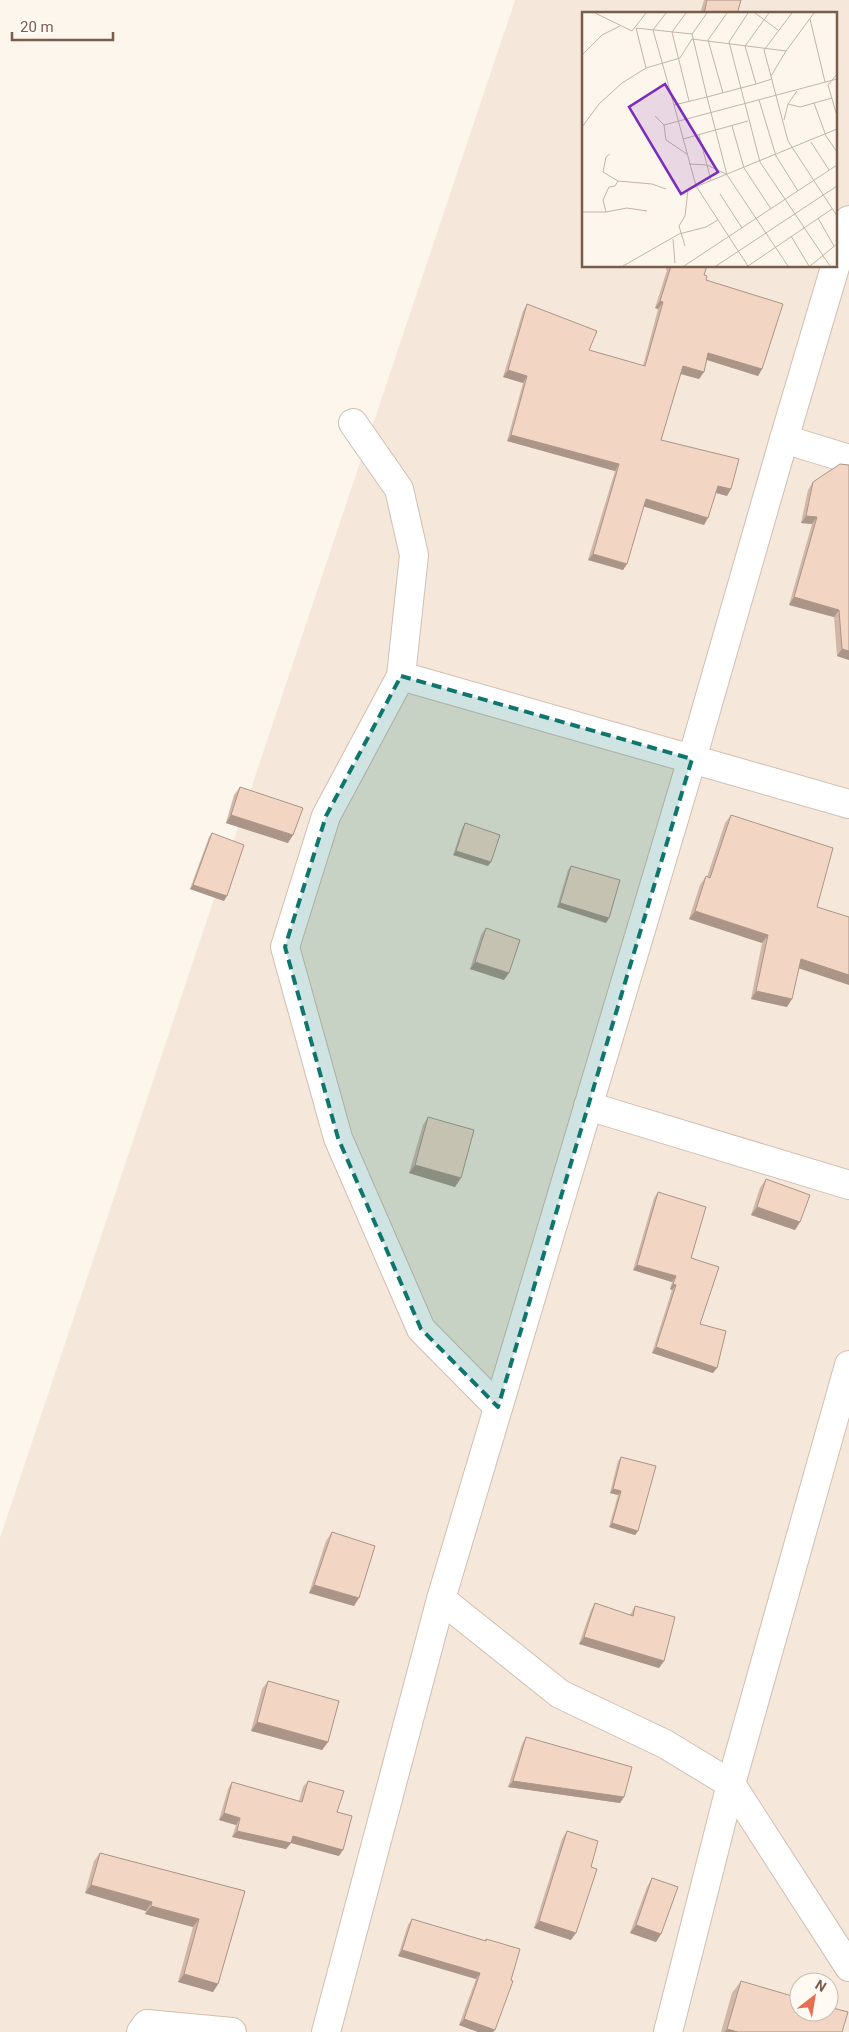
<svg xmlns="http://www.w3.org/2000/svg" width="849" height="2032" viewBox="0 0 849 2032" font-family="Roboto,sans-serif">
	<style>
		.residential { fill: #f5e8da; fill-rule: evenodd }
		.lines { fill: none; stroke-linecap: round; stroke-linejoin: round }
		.minor-casing { stroke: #d1beb0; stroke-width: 30 }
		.minor { stroke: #fff; stroke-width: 28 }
		.wall { fill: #d1b7a8 }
		.shaded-wall { fill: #aa9588 }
		.building { fill: #f3d5c3; stroke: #aa9588 }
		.marked { fill: #0f766e; fill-opacity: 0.2; stroke: #0f766e; stroke-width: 4; stroke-dasharray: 10 6; stroke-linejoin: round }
		.inset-road { fill: none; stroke: #c5b3a7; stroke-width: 1 }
		.view { fill: #7b2cbf; fill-opacity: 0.15; stroke: #7b2cbf; stroke-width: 2.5 }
		.inset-edge { fill: none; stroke: #7a5c4d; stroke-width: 2.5 }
	</style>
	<rect width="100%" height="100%" fill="#fdf6ec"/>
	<path class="residential" d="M 515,0 L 849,0 L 849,2032 L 0,2032 L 0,1538 ZM 583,14 L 835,14 L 835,266 L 583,266 ZM 799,1982 L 829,1982 L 829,2012 L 799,2012 Z"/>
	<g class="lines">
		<g class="minor-casing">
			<g id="minor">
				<polyline points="353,423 399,489 414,555 401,676 326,816 285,947 338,1138 421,1329 498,1407"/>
				<polyline points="784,439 849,220"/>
				<polyline points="401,676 849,804"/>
				<polyline points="588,1106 849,1185"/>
				<polyline points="441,1599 560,1694 665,1744 731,1784 849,1967"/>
				<polyline points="141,2032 147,2024 232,2032"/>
				<polyline points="326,2032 441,1599 692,759 784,439 849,459"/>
				<polyline points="668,2032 731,1784 849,1365"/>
			</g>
		</g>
		<use href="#minor" class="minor"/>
	</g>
	<g class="wall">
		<polygon points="704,0 741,0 737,14 700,14"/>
		<polygon points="667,266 707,266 704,275 706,280 762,369 758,376 707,360 704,372 699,379 680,374 661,440 727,496 716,493 704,525 644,506 623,570 588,560 615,471 507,441 523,383 503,377 523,311 527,304 589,350 643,366 658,309 655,308 667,270 666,270"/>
		<polygon points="813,482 849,660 837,656 834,617 789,605 812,524 801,523 808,490"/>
		<polygon points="240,787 288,843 226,823 234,795"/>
		<polygon points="731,815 799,968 787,1007 751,999 762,943 689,919 700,885 706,876 707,877 725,823"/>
		<polygon points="465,823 488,866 453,855 462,828"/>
		<polygon points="212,833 224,901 190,889 209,837"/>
		<polygon points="571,866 609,918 606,923 557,907 568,870"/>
		<polygon points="486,928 504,980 470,969 481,935"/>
		<polygon points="428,1117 455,1187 409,1173 423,1125"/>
		<polygon points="766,1179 800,1222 795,1230 751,1215 760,1188"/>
		<polygon points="658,1192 691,1258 700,1324 713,1373 652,1353 672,1290 670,1289 672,1282 633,1270 654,1198"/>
		<polygon points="621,1457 638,1531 635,1535 609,1527 618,1495 610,1493 618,1461"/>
		<polygon points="332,1532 354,1606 309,1593 326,1541"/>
		<polygon points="595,1603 630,1615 635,1606 664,1661 659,1668 579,1644 591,1610"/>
		<polygon points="268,1681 328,1742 322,1750 251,1731 262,1689"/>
		<polygon points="526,1737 624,1797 620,1803 508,1787 522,1744"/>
		<polygon points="308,1781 337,1812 339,1856 291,1843 286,1849 232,1837 236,1825 219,1820 228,1789 232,1782 299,1801 303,1787"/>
		<polygon points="567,1831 571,1940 534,1928 562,1839"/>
		<polygon points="100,1853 245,1891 218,1984 213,1992 178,1982 193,1927 145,1914 146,1911 85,1893 94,1861"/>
		<polygon points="652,1878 661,1934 656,1942 630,1933 647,1887"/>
		<polygon points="412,1919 485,1941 486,1939 495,2030 493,2032 478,2032 459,2025 476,1979 398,1956 408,1925"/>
		<polygon points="741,1981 842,2032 721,2032 732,1993"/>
	</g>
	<g class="shaded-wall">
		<polygon points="660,301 663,302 658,309 655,308"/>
		<polygon points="708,353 762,369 758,376 704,359"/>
		<polygon points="683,366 704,372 699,379 678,373"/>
		<polygon points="508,370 527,376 523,383 503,377"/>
		<polygon points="511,435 619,464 615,471 507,441"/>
		<polygon points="718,486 731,489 727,496 713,492"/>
		<polygon points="646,499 708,518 704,525 642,506"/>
		<polygon points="806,516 817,517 812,524 801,523"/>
		<polygon points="593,554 627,564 623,570 588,560"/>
		<polygon points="794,597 839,610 834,617 789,605"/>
		<polygon points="842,649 849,651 849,660 837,656"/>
		<polygon points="231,815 293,835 288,843 226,823"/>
		<polygon points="456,851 491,862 488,866 453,855"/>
		<polygon points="193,885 227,896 224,901 190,889"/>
		<polygon points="560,903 609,918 606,923 557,907"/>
		<polygon points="695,911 768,935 762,943 689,919"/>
		<polygon points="801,959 849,975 849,985 795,967"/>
		<polygon points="475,962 509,973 504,980 470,969"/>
		<polygon points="756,991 792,999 787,1007 751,999"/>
		<polygon points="415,1165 461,1178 455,1187 409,1173"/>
		<polygon points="757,1207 800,1222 795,1230 751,1215"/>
		<polygon points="637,1265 676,1276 672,1282 633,1270"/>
		<polygon points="673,1284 676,1285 672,1290 670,1289"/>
		<polygon points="656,1347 717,1368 713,1373 652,1353"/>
		<polygon points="613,1489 621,1491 618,1495 610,1493"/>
		<polygon points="612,1523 638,1531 635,1535 609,1527"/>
		<polygon points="314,1585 359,1598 354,1606 309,1593"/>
		<polygon points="584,1637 664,1661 659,1668 579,1644"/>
		<polygon points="257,1722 328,1742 322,1750 251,1731"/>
		<polygon points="513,1781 624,1797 620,1803 508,1787"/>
		<polygon points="224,1813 240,1818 236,1825 219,1820"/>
		<polygon points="237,1831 293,1836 343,1850 339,1856 291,1843 286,1849 232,1837"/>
		<polygon points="91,1885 152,1902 146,1911 85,1893"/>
		<polygon points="151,1906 199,1919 193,1927 145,1914"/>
		<polygon points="539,1921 576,1933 571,1940 534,1928"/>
		<polygon points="636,1925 661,1934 656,1942 630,1933"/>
		<polygon points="402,1950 480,1973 476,1979 398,1956"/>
		<polygon points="184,1974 218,1984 213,1992 178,1982"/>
		<polygon points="464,2019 495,2030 493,2032 478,2032 459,2025"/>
		<polygon points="727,2029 738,2032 724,2032"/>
	</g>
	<g class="building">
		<polygon points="707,0 741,0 737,14 704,14"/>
		<polygon points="671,266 707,266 704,275 707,276 706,280 783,304 762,369 708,353 704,372 683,366 661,440 739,459 731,489 718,486 708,518 646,499 627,564 593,554 619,464 511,435 527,376 508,370 527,304 597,331 589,350 645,366 663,302 660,301"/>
		<polygon points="840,464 849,465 849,651 842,649 839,610 794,597 817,517 806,516 813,482"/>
		<polygon points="240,787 303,808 293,835 231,815"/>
		<polygon points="731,815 833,848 817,907 849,917 849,975 801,959 792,999 756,991 768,935 695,911 706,876 710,878"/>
		<polygon points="465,823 500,835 491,862 456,851"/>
		<polygon points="212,833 244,845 227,896 193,885"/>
		<polygon points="571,866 620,880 609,918 560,903"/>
		<polygon points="486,928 520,940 509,973 475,962"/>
		<polygon points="428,1117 474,1130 461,1178 415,1165"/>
		<polygon points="766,1179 810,1195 800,1222 757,1207"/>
		<polygon points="658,1192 706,1207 691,1258 719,1267 700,1324 726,1331 717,1368 656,1347 676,1285 673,1284 676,1276 637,1265"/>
		<polygon points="621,1457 656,1466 638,1531 612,1523 621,1491 613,1489"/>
		<polygon points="332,1532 375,1546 359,1598 314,1585"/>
		<polygon points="595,1603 633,1616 635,1606 675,1617 664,1661 584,1637"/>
		<polygon points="268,1681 339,1701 328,1742 257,1722"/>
		<polygon points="526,1737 632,1767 624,1797 513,1781"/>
		<polygon points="308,1781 344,1791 337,1812 352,1816 343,1850 293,1836 291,1843 237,1831 240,1818 224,1813 232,1782 302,1802"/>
		<polygon points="567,1831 598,1841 591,1867 597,1869 576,1933 539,1921"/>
		<polygon points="100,1853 245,1891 218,1984 184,1974 199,1919 151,1906 152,1902 91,1885"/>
		<polygon points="652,1878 678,1887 661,1934 636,1925"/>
		<polygon points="412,1919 486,1941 486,1939 520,1949 511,1980 513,1981 495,2030 464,2019 480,1973 402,1950"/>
		<polygon points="741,1981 799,1998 799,2012 829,2012 829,2007 848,2012 842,2032 738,2032 727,2029"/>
	</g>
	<path class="marked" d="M 401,676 L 692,759 L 498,1407 L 421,1329 L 338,1138 L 285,947 L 326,816 Z"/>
	<g transform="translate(582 12)">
		<rect width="255" height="255" fill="#fdf6ec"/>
		<path class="inset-road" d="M 13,1 L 50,19 L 64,1M 84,1 L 71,18 L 92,93M 104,1 L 90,20 L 107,89M 125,1 L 110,22 L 125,85 L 92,93 L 114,174 L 166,254M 166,1 L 147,30 L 178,150 L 248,254M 173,1 L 196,18M 187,1 L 163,34 L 174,72 L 190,67M 210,1 L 182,38 L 206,129 L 255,204M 228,7 L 243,70M 54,16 L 110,22M 54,16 L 64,56M 0,43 L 20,23 L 38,14M 255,62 L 246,73 L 255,104M 189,64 L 204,39M 174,72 L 125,85 L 145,163 L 206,254M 215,79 L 206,92 L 218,95 L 250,86M 141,81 L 126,28 L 145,1M 177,88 L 194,144 L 216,179M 232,91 L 244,124 L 255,140M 73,104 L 82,113 L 84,128 L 105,142M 202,108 L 206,92M 82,113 L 255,67M 150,114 L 162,156 L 189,197M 0,115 L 17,92 L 40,71 L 64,56 L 98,46 L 110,27 L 204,39 L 232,1M 117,123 L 129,168M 101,127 L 166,109M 229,130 L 247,158M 28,142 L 24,145 L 21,160 L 36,169 L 70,172 L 84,177M 107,152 L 125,153 L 144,162M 138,182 L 160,216M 0,200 L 24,200 L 45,196 L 65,199M 24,200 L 21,188 L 27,175 L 33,174 L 36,169M 236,206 L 252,234M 209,224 L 227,254M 91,227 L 93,251M 103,234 L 97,214 L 103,204 L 106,178 L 255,117M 41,254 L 97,222 L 124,215 L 136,208M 102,254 L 255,153M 134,254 L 255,174M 166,254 L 250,197M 228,254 L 255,232"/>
		<path class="view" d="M 83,72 L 136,160 L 99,182 L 47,95 Z"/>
		<rect width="255" height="255" class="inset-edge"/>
	</g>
	<g transform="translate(814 1997) rotate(31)"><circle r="24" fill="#fffaf3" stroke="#cabbb1"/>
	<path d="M0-4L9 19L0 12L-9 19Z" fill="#e76f51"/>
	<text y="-8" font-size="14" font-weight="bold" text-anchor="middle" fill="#7a5c4d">N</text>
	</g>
	<path d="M12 32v8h101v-8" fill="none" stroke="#7a5c4d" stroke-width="2.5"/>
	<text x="20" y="32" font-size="15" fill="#7a5c4d" stroke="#fffaf3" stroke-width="4" paint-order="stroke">20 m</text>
</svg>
